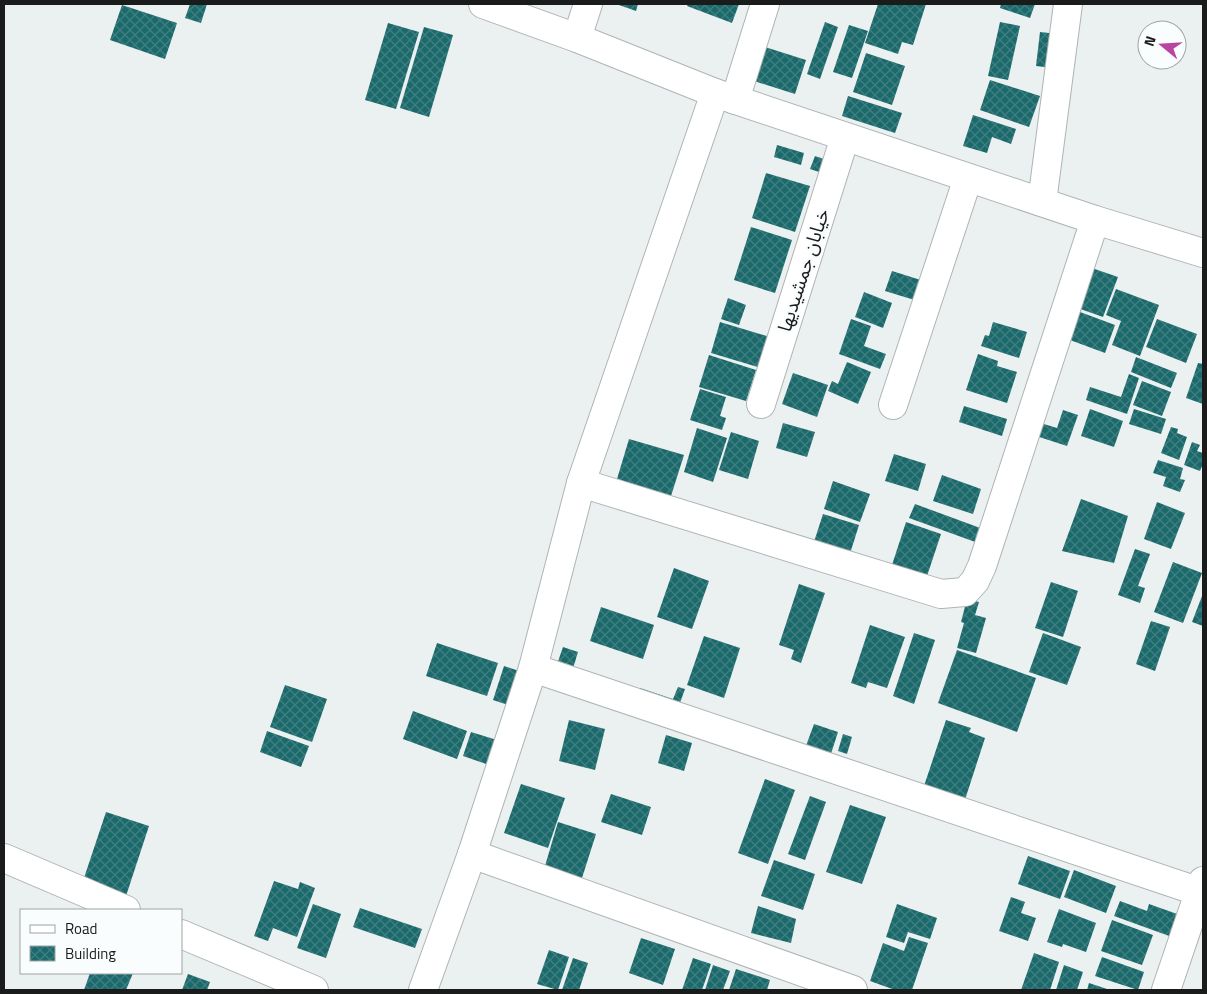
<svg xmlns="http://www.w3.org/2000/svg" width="1207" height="994" viewBox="0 0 1207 994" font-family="'Titillium Web','Noto Sans Arabic',sans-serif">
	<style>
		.building { fill: url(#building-cross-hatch) }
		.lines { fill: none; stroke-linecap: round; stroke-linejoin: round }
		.minor-casing { stroke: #afb4b4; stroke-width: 30 }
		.minor { stroke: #fff; stroke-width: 28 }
		.labels { text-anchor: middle; stroke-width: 5; stroke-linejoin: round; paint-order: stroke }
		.street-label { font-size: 19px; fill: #1a1b1b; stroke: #f9fdfd }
	</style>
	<defs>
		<pattern id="building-cross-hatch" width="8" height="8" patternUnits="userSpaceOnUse" patternTransform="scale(1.25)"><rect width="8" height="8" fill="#1a6a6c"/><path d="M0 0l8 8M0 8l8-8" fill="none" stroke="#427e80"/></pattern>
	</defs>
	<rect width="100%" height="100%" fill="#ebf0f0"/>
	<g class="building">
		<polygon points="190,4 207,4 201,23 185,18"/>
		<polygon points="616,4 638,4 636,11"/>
		<polygon points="688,4 739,4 732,23 687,6"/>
		<polygon points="878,4 926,4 913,45 902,42 898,54 865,43"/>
		<polygon points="1001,4 1035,4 1030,18 1000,8"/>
		<polygon points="122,5 177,23 165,59 110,40"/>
		<polygon points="825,22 838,27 820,79 807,74"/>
		<polygon points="1000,22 1020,26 1008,80 988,76"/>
		<polygon points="388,23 419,32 396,109 365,100"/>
		<polygon points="849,25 868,31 852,78 833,72"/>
		<polygon points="424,27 453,35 429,117 400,108"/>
		<polygon points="1040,32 1058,34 1053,68 1036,66"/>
		<polygon points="765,47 806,60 795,94 754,81"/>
		<polygon points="866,53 905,66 892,105 853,92"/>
		<polygon points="990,80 1040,96 1029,127 980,110"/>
		<polygon points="848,96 902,113 895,133 842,116"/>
		<polygon points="973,115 1016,129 1011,144 992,137 987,153 963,146"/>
		<polygon points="777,145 804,153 801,165 774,157"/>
		<polygon points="815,156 833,162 828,175 810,169"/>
		<polygon points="766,173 810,186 795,232 752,218"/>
		<polygon points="751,227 792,240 775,293 734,280"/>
		<polygon points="1086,266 1118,277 1103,317 1072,306"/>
		<polygon points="892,271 927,282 921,302 885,291"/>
		<polygon points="1116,289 1159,305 1140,356 1112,345 1121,321 1106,315"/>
		<polygon points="864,292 892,303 883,328 855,317"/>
		<polygon points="728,298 746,305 739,325 721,319"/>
		<polygon points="1072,309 1115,325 1105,353 1062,337"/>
		<polygon points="851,319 871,326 864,346 886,354 880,369 839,354"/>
		<polygon points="1157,319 1197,334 1186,363 1146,347"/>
		<polygon points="720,322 770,337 761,368 711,353"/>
		<polygon points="993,322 1027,332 1019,358 981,346 985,335 989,336"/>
		<polygon points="978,354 998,361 997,366 1017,372 1007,403 966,390"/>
		<polygon points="709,355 756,370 746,401 699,387"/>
		<polygon points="1136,357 1177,373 1171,388 1131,372"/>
		<polygon points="847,362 871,372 858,404 828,391 832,381 838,384"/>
		<polygon points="1198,363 1203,364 1203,404 1186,398"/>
		<polygon points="793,373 828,385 817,417 782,404"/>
		<polygon points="1129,374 1139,378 1127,414 1086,400 1090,387 1121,397"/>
		<polygon points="1142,381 1171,392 1162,416 1133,405"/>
		<polygon points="700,389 726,397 720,416 726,418 722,430 690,420"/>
		<polygon points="964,406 1007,419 1002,436 959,422"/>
		<polygon points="1090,409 1123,421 1114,447 1081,436"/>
		<polygon points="1134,409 1166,419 1161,434 1129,424"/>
		<polygon points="1063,410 1078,415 1067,446 1030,434 1034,421 1057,428"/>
		<polygon points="783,423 815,432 807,457 776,448"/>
		<polygon points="1171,427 1178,429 1177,433 1187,437 1179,460 1161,453"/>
		<polygon points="697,428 727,438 713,482 684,472"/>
		<polygon points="731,432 759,441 748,479 719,470"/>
		<polygon points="629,439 684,455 671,496 617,479"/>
		<polygon points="1192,442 1200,445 1197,451 1203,453 1203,464 1200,471 1184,465"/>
		<polygon points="894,454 926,464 918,491 885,481"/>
		<polygon points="1158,460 1183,468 1180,479 1185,480 1180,492 1163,486 1166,477 1153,473"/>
		<polygon points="942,475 981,489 973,514 933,501"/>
		<polygon points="833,481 870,494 860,522 824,509"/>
		<polygon points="1081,499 1128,516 1114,563 1062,551"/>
		<polygon points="1157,502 1185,513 1171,549 1144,539"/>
		<polygon points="915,504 983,529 978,543 909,518"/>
		<polygon points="823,514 859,525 848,560 812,548"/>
		<polygon points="906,522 941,534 927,576 892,565"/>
		<polygon points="1135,549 1150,554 1138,586 1145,588 1140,603 1118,595"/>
		<polygon points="1173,562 1202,573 1183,623 1154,612"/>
		<polygon points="674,568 709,581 692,629 657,617"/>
		<polygon points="1051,582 1078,591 1063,637 1035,628"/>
		<polygon points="799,584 825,593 801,663 791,659 794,650 779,645"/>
		<polygon points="1202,596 1203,597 1203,626 1192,622"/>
		<polygon points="967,599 979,602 975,615 986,618 976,653 957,648 964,623 961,622"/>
		<polygon points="601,607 654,625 643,659 590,641"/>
		<polygon points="1151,621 1170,627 1155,671 1136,664"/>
		<polygon points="870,625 905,637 887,688 868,682 866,688 851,683"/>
		<polygon points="914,633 935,640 914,704 893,696"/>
		<polygon points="1043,633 1081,647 1067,685 1029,672"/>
		<polygon points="704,636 740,648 724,698 687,685"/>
		<polygon points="437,643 498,663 487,696 426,676"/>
		<polygon points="563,647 578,652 570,678 554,673"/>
		<polygon points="957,650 1036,678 1017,732 938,703"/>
		<polygon points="504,666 519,671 508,705 493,700"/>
		<polygon points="285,685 327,699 312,742 270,727"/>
		<polygon points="678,687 685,689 676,714 635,700 640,688 673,699"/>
		<polygon points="413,711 467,731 457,759 403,739"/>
		<polygon points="569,720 605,729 595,770 559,761"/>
		<polygon points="946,720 971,728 969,732 985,738 962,809 921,795"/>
		<polygon points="814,724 838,732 828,763 803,754"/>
		<polygon points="267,731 309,746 301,767 260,752"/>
		<polygon points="471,732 497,740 489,765 463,756"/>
		<polygon points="843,734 852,737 847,754 838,751"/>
		<polygon points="666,735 692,743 684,771 658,763"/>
		<polygon points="765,779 795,790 768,864 738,853"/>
		<polygon points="521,784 565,798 548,848 504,833"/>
		<polygon points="611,794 651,807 642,835 601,822"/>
		<polygon points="810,796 826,802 805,860 788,854"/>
		<polygon points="850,805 886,817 862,884 826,872"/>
		<polygon points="106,812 149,826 126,896 83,881"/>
		<polygon points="558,822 596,834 582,878 545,866"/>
		<polygon points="1028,856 1070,871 1060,899 1018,884"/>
		<polygon points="774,860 815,874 803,910 761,896"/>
		<polygon points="1074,870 1116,886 1106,913 1064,897"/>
		<polygon points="274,881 298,889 300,882 315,888 297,937 273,928 268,941 254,936"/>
		<polygon points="1011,897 1025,902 1021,913 1036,918 1028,941 999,931"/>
		<polygon points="1120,901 1147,911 1149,904 1180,915 1172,937 1114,916"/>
		<polygon points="313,904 341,914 326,958 297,948"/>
		<polygon points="897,904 937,918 930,939 908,932 904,943 886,937"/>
		<polygon points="758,906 796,919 791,943 751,933"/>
		<polygon points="360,908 422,929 415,948 353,927"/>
		<polygon points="1059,909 1096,923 1086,952 1063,944 1062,947 1047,942"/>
		<polygon points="1112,920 1153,935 1142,965 1101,951"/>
		<polygon points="909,937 928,943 912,990 895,990 870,981 883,943 904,951"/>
		<polygon points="641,938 675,949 663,985 629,973"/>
		<polygon points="549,950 569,957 558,990 537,984"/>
		<polygon points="1034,953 1059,962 1050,990 1021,990"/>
		<polygon points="1102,957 1144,972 1138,990 1095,976"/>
		<polygon points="573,958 588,963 579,990 562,990"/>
		<polygon points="693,958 711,964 702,990 682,990"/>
		<polygon points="713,965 730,971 723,990 705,990"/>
		<polygon points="1064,965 1083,972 1077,990 1056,990"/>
		<polygon points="736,969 770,980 767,990 729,990"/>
		<polygon points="90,973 133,973 126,990 84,990"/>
		<polygon points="188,974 210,982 207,990 182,990"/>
		<polygon points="1089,983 1110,990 1087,990"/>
	</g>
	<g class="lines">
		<g class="minor-casing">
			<g id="minor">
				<polyline points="483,4 577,38 715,93 1095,220 1203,253"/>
				<polyline points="577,38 588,4"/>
				<polyline points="735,100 765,4"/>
				<polyline points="1042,202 1068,4"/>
				<polyline points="761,404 845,137"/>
				<polyline points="893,405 968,178"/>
				<polyline points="581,483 941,594 965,592 975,581 982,566 1095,220"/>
				<polyline points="533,668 1203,893"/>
				<polyline points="472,854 853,990"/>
				<polyline points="4,858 126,910"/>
				<polyline points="181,934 314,990"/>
				<polyline points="423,990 472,854 533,668 581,483 715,93"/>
				<polyline points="1166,990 1203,881"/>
			</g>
		</g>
		<use href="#minor" class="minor"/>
	</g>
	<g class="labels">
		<g class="street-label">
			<text transform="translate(803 270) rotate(-72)" y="7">خیابان جمشیدیها</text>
		</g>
	</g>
	<rect width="1207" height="994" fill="none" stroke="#1a1b1b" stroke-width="10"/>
	<rect x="20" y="909" width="162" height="65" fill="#f9fdfd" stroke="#a0a3a3"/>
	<rect x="30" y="925" width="25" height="8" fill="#ffffff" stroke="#a0a3a3"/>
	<text x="65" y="934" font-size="15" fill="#1a1b1b">Road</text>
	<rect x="30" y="946" width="25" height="15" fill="url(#building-cross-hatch)" stroke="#a0a3a3"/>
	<text x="65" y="959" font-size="15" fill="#1a1b1b">Building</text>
	<g transform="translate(1162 45) rotate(288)"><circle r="24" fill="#f9fdfd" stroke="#a0a3a3"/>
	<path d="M0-4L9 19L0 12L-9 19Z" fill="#b846a1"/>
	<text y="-8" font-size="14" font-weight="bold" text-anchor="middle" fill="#1a1b1b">N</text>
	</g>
</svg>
